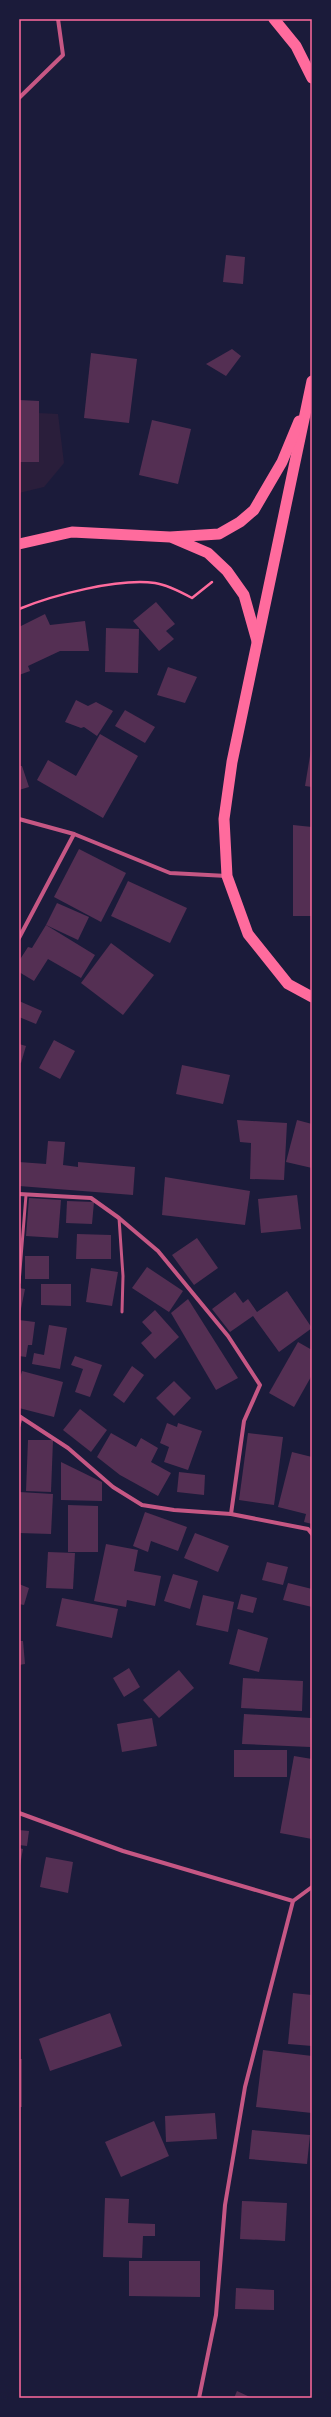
<svg xmlns="http://www.w3.org/2000/svg" width="331" height="2417" viewBox="0 0 331 2417" font-family="'Titillium Web',sans-serif">
	<style>
		.green { fill: #2a1e3b }
		.building { fill: #542f53 }
		.lines { fill: none; stroke-linecap: round; stroke-linejoin: round }
		.path { stroke: #ff6b9d; stroke-width: 2.5 }
		.service { stroke: #c65784; stroke-width: 3 }
		.minor { stroke: #c65784; stroke-width: 4 }
		.trunk { stroke: #ff6b9d; stroke-width: 11 }
		.neatline { fill: none; stroke: #ff6b9d; stroke-width: 1.5 }
	</style>
	<rect width="100%" height="100%" fill="#1b1b3a"/>
	<polygon class="green" points="19,412 58,414 64,463 44,487 19,493"/>
	<g class="building">
		<polygon points="226,255 245,257 243,284 223,282"/>
		<polygon points="232,349 241,356 226,376 206,364"/>
		<polygon points="91,353 137,359 129,423 84,418"/>
		<polygon points="19,400 39,401 39,462 19,462"/>
		<polygon points="152,420 191,429 178,484 139,475"/>
		<polygon points="156,602 175,624 166,631 174,639 159,651 133,621"/>
		<polygon points="45,614 50,625 85,621 89,651 60,651 28,666 30,671 19,675 19,627"/>
		<polygon points="106,628 139,629 138,673 105,672"/>
		<polygon points="168,667 197,677 185,703 157,695"/>
		<polygon points="76,700 88,706 96,702 113,711 97,736 84,727 81,728 65,722"/>
		<polygon points="125,710 155,727 145,743 115,726"/>
		<polygon points="100,734 138,756 103,818 37,780 48,760 76,776"/>
		<polygon points="311,750 312,787 305,786"/>
		<polygon points="19,766 22,766 29,787 19,790"/>
		<polygon points="293,825 312,827 312,916 293,916"/>
		<polygon points="79,849 126,873 101,922 54,897"/>
		<polygon points="128,881 187,908 170,943 111,916"/>
		<polygon points="57,903 89,917 78,940 46,925"/>
		<polygon points="46,925 95,955 81,978 48,959 34,981 19,972 19,961 28,947 32,948"/>
		<polygon points="111,943 154,975 123,1015 81,983"/>
		<polygon points="19,1001 42,1011 36,1024 19,1017"/>
		<polygon points="54,1040 75,1051 60,1079 39,1068"/>
		<polygon points="19,1044 26,1046 21,1063 19,1062"/>
		<polygon points="182,1065 230,1075 223,1104 176,1094"/>
		<polygon points="237,1120 287,1123 284,1180 250,1179 251,1143 240,1142"/>
		<polygon points="297,1120 312,1124 312,1168 286,1162"/>
		<polygon points="48,1141 65,1142 63,1165 78,1167 78,1162 135,1167 133,1195 19,1186 19,1162 46,1164"/>
		<polygon points="165,1177 250,1191 245,1225 162,1215"/>
		<polygon points="297,1195 301,1229 261,1233 258,1199"/>
		<polygon points="29,1198 61,1200 58,1238 26,1236"/>
		<polygon points="67,1201 94,1202 92,1224 66,1223"/>
		<polygon points="77,1234 111,1235 111,1259 76,1259"/>
		<polygon points="197,1238 218,1268 194,1285 172,1255"/>
		<rect x="25" y="1256" width="24" height="23"/>
		<polygon points="147,1267 183,1291 169,1312 132,1288"/>
		<polygon points="91,1268 118,1272 112,1306 86,1302"/>
		<polygon points="41,1284 71,1284 71,1306 41,1305"/>
		<polygon points="19,1288 25,1289 20,1314 19,1314"/>
		<polygon points="287,1291 312,1328 279,1352 253,1316 230,1332 212,1309 235,1292 243,1303 248,1299 257,1312"/>
		<polygon points="188,1299 238,1378 216,1390 171,1313"/>
		<polygon points="155,1310 179,1337 155,1359 141,1343 152,1333 142,1322"/>
		<polygon points="19,1320 35,1322 32,1345 28,1345 26,1357 19,1356"/>
		<polygon points="49,1325 67,1328 60,1369 32,1364 34,1353 44,1355"/>
		<polygon points="298,1342 312,1350 312,1375 294,1407 269,1393"/>
		<polygon points="75,1356 102,1365 90,1397 75,1392 83,1369 71,1365"/>
		<polygon points="132,1366 144,1375 124,1403 113,1395"/>
		<polygon points="22,1371 63,1382 54,1417 19,1408 19,1381"/>
		<polygon points="174,1381 191,1398 174,1416 156,1398"/>
		<polygon points="80,1409 107,1430 91,1452 63,1430"/>
		<polygon points="167,1423 177,1427 178,1423 202,1431 188,1470 164,1462 169,1447 160,1443"/>
		<polygon points="111,1433 136,1447 141,1438 158,1448 151,1462 171,1473 158,1496 120,1475 97,1457"/>
		<polygon points="248,1433 283,1437 274,1505 239,1500"/>
		<polygon points="28,1440 53,1440 51,1492 26,1491"/>
		<polygon points="292,1452 312,1457 312,1524 304,1522 306,1514 278,1507"/>
		<polygon points="61,1462 102,1482 102,1501 61,1500"/>
		<polygon points="179,1472 205,1475 204,1495 177,1492"/>
		<polygon points="19,1492 53,1494 51,1534 19,1533"/>
		<polygon points="68,1505 98,1506 98,1552 68,1552"/>
		<polygon points="145,1512 187,1527 178,1551 151,1541 148,1552 133,1546"/>
		<polygon points="195,1533 229,1546 218,1572 184,1558"/>
		<polygon points="106,1544 138,1550 134,1571 161,1576 155,1606 127,1600 126,1607 94,1601"/>
		<polygon points="48,1552 75,1553 73,1589 46,1588"/>
		<polygon points="267,1562 288,1567 283,1585 262,1580"/>
		<polygon points="173,1574 198,1581 190,1609 164,1601"/>
		<polygon points="288,1583 312,1589 312,1607 283,1600"/>
		<polygon points="19,1584 29,1588 24,1605 19,1604"/>
		<polygon points="241,1594 257,1598 253,1613 237,1609"/>
		<polygon points="203,1595 234,1602 228,1632 196,1625"/>
		<polygon points="62,1598 118,1609 112,1638 56,1626"/>
		<polygon points="238,1629 268,1638 259,1672 229,1664"/>
		<polygon points="19,1641 23,1641 25,1664 19,1665"/>
		<polygon points="129,1668 140,1687 124,1697 113,1678"/>
		<polygon points="179,1670 194,1688 159,1718 143,1700"/>
		<polygon points="243,1678 303,1681 302,1711 241,1708"/>
		<polygon points="244,1714 311,1718 310,1747 242,1744"/>
		<polygon points="152,1718 157,1746 122,1752 117,1724"/>
		<rect x="234" y="1750" width="53" height="27"/>
		<polygon points="294,1756 312,1759 312,1839 280,1833"/>
		<polygon points="19,1830 29,1831 27,1846 19,1845"/>
		<polygon points="19,1848 23,1849 20,1865 19,1865"/>
		<polygon points="46,1857 73,1862 68,1893 40,1887"/>
		<polygon points="293,1993 312,1995 312,2046 288,2044"/>
		<polygon points="110,2013 122,2046 50,2071 39,2039"/>
		<polygon points="263,2050 312,2056 312,2113 256,2107"/>
		<rect x="19" y="2059" width="3" height="48"/>
		<polygon points="215,2113 217,2139 166,2142 165,2116"/>
		<polygon points="154,2121 169,2156 121,2177 105,2142"/>
		<polygon points="252,2130 310,2135 307,2164 249,2159"/>
		<polygon points="105,2198 129,2199 128,2223 155,2224 155,2236 143,2236 142,2258 103,2257"/>
		<polygon points="242,2201 287,2203 285,2241 240,2239"/>
		<polygon points="129,2261 200,2261 200,2297 129,2296"/>
		<polygon points="236,2288 274,2290 274,2310 235,2309"/>
		<polygon points="237,2391 252,2398 234,2398"/>
	</g>
	<g class="lines">
		<path class="path" d="M 19,609 C 53,595 118,578 155,583 C 168,585 181,592 192,598 L 212,582"/>
		<g class="service">
			<polyline points="119,1218 123,1276 122,1312"/>
			<polyline points="19,1283 26,1195"/>
			<polyline points="19,1426 21,1417"/>
		</g>
		<g class="minor">
			<polyline points="19,98 63,55 58,19"/>
			<polyline points="19,819 74,834 170,873 227,876"/>
			<polyline points="19,938 74,834"/>
			<polyline points="19,1194 91,1198 119,1218 158,1251 228,1336 260,1385 244,1421 231,1514"/>
			<polyline points="19,1416 68,1448 113,1487 142,1505 174,1510 231,1514 308,1529 312,1534"/>
			<polyline points="19,1813 123,1851 293,1901"/>
			<polyline points="199,2398 216,2315 225,2205 245,2087 293,1901 312,1887"/>
		</g>
		<g class="trunk">
			<polyline points="274,19 296,46 312,78"/>
			<polyline points="312,381 232,762 224,819 227,876 248,934 288,984 312,997"/>
			<polyline points="173,538 208,553 227,571 244,595 257,641"/>
			<polyline points="19,544 72,532 170,537 219,534 240,522 254,510 282,462 299,421"/>
		</g>
	</g>
	<rect width="331" height="2417" fill="none" stroke="#1b1b3a" stroke-width="40"/>
	<rect x="20" y="20" width="291" height="2377" class="neatline"/>
</svg>
